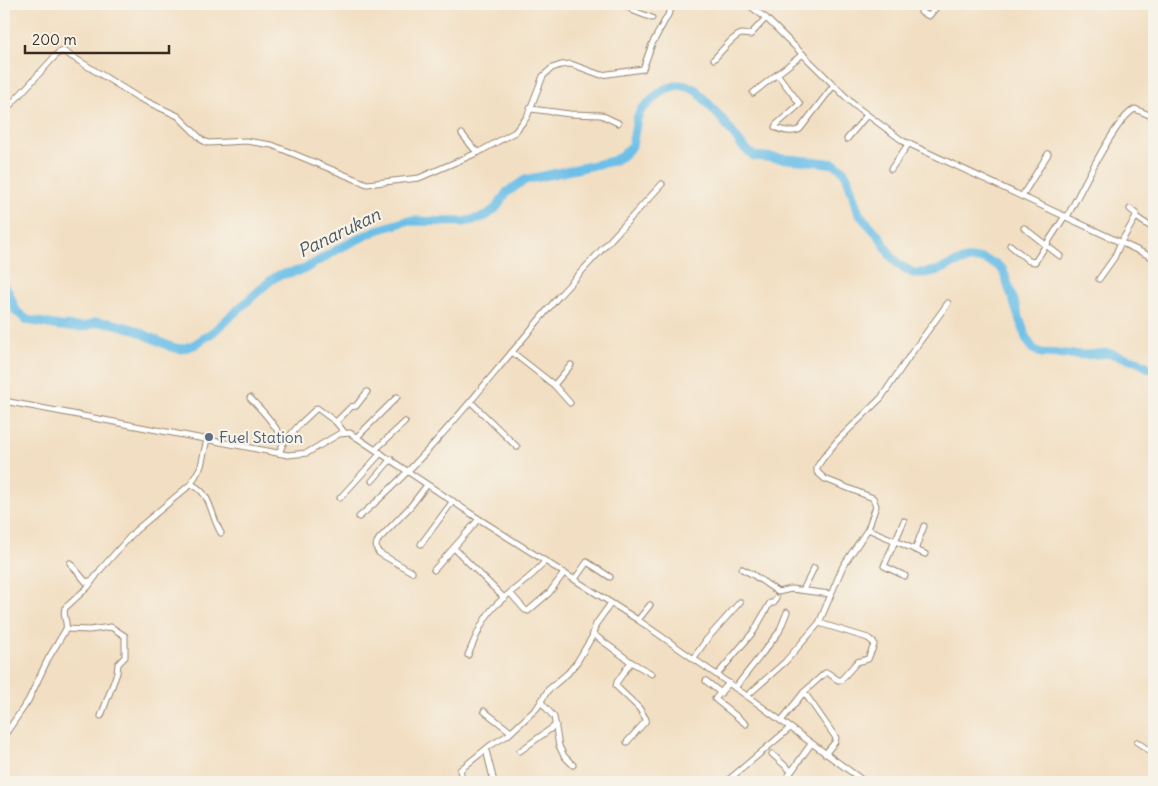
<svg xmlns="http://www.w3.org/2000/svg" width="1158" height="786" viewBox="0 0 1158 786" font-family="Delius,sans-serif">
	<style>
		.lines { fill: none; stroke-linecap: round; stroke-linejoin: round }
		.river { stroke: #6dbfe8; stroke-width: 9 }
		.minor-casing { stroke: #968470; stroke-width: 7 }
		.minor { stroke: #fff; stroke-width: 5 }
		.service-dot { fill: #5c6f8a; stroke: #f7f3e8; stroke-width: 2 }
		.labels { text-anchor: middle; stroke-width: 4.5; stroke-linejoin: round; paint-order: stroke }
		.service-label { font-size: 16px; fill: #4e5e75; stroke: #f7f3e8; text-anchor: start }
		.water-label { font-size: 18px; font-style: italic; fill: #4a575b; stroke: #f7f3e8 }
	</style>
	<rect width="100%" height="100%" fill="#f7f3e8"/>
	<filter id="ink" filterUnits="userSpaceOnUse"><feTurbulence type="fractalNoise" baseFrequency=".02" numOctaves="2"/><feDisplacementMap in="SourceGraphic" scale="10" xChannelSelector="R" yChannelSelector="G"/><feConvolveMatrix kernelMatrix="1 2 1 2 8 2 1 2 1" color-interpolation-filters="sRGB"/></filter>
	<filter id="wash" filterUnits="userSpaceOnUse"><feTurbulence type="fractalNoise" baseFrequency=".0096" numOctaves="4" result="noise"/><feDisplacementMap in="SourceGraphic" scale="20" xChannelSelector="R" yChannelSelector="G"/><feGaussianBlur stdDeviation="1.12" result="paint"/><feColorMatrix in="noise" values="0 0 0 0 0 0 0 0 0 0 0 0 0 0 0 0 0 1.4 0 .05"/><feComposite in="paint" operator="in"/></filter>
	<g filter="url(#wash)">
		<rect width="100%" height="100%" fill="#f2dfc3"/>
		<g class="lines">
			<polyline class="river" points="4,286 8,291 16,311 27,320 60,326 84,327 97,322 111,323 133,329 171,347 181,349 194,345 213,332 271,280 279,275 303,270 340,248 377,230 407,221 464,222 477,219 486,216 496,208 507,192 525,180 613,161 622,156 632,146 637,119 641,110 658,94 665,89 679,85 688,86 696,90 722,119 743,147 754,156 820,162 834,164 842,169 847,177 859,214 880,237 890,255 899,265 913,273 924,273 940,270 952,264 969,259 983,259 996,264 1003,270 1026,338 1033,349 1041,353 1086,355 1109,353 1137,361 1154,371"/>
		</g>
	</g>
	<g filter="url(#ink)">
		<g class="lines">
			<g class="minor-casing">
				<g id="minor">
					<polyline points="623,4 634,11 652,18"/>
					<polyline points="747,4 766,18 854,105 903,141 1154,258"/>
					<polyline points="921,12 929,16 939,4"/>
					<path d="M 714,59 C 719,54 735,34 742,34 C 745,34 748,35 750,35 L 766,18"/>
					<path d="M 778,75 L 800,104 L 776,125 L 775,127 C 781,131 794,133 800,129 L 834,85"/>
					<polyline points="753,93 803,54"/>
					<polyline points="531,109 570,114 601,115 618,123"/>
					<polyline points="4,112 58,53 63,51 139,98 178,116 202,140 208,143 246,141 272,145 367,184 419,178 479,152 515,132 527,117 543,76 552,68 561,65 571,64 601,75 643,69 652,44 674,4"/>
					<polyline points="462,134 474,149 479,152"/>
					<polyline points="847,139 867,115"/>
					<polyline points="891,169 909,143"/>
					<polyline points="1022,196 1048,154"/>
					<path d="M 1067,217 C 1079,195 1115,118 1135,109 L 1154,117"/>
					<polyline points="1136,217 1154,229"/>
					<polyline points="1024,228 1060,256"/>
					<polyline points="1010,245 1029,261 1035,262 1065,216"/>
					<polyline points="1099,279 1114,258 1121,242 1136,217 1136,214 1130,209"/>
					<polyline points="512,352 559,296 662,184"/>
					<polyline points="554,385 571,365"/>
					<path d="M 250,398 C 263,411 276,425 284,442 L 279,453"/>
					<polyline points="4,401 288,455 307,453 339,434 350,433 479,519 638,620 747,696 865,782"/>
					<polyline points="471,402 517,447"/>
					<polyline points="336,422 351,407 356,406 367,392"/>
					<polyline points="357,437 397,397"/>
					<polyline points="287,439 300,424 317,408 336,422 344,432"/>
					<polyline points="376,449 405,422"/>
					<polyline points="372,481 391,459"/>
					<path d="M 191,484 C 212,493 210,515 221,533"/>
					<polyline points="340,498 381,453"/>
					<path d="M 359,517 C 417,468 464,409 512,352 L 554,385 L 570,403"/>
					<polyline points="904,521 884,566 905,576"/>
					<polyline points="868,529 925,554"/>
					<polyline points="421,544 453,501"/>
					<polyline points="454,548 504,598"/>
					<polyline points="915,550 924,526"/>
					<polyline points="70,563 86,582 92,580"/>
					<polyline points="742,569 752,574 778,592 791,589 830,594"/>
					<polyline points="434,570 479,519"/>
					<path d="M 412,572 L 379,553 C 375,548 375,544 379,539 L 410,507 L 427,485"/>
					<polyline points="575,579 587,562 610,577"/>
					<polyline points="803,590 814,568"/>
					<polyline points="511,594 525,610 528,611 549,593 564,573"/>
					<polyline points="638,620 650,605"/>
					<polyline points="66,629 89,630 111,627 125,636 125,657 118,664 117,673 101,716"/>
					<polyline points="593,634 631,662 617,682 616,686 639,708 646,719 645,722 627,742"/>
					<path d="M 468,655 C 475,639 482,620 494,607 C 510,590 531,580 545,561"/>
					<polyline points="693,659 707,639 740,602"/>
					<polyline points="631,662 652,674"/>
					<polyline points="717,675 754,631 770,603 774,603 776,598"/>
					<polyline points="706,681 721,693"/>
					<polyline points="729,683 715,699 746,724"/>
					<polyline points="735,688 779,632 787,612"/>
					<polyline points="804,692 836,738 835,742 825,754"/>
					<polyline points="747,696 785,662 819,623 843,566 868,529 876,506 873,498 825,479 817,472 817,467 823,458 837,441 881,398 913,351 948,303"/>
					<polyline points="541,702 554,717 559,746 564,756 573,765"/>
					<polyline points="484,711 511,732"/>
					<polyline points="781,721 804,692 825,673 828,673 838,680 841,680 857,662 868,659 874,645 874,643 868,638 819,623"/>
					<path d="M 4,736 L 28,701 L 48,659 L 66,629 C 68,622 62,615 65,608 L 88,587 L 101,569 L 135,531 L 191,484 L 201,466 L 207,439"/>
					<polyline points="1137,742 1154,754"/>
					<polyline points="486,750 494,782"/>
					<polyline points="520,751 556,725"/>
					<polyline points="772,754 791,771"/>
					<polyline points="463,782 460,770 491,745 508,735 537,708 548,690 568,673 577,662 592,637 596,624 611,603"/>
					<polyline points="726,782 790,728"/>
					<polyline points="784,782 811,744"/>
				</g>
			</g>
			<use href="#minor" class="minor"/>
		</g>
	</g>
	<circle class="service-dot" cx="209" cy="437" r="5"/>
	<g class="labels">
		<g class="service-label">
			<text x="219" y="443">Fuel Station</text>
		</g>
		<g class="water-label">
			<text transform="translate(339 233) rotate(-26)" y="6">Panarukan</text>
		</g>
	</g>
	<rect width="1158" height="786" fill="none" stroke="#f7f3e8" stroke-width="20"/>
	<path d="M25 45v8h144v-8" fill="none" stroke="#3b2a1e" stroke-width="2.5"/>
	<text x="32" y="45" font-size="15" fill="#3b2a1e" stroke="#f7f3e8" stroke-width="4" paint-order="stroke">200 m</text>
</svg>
